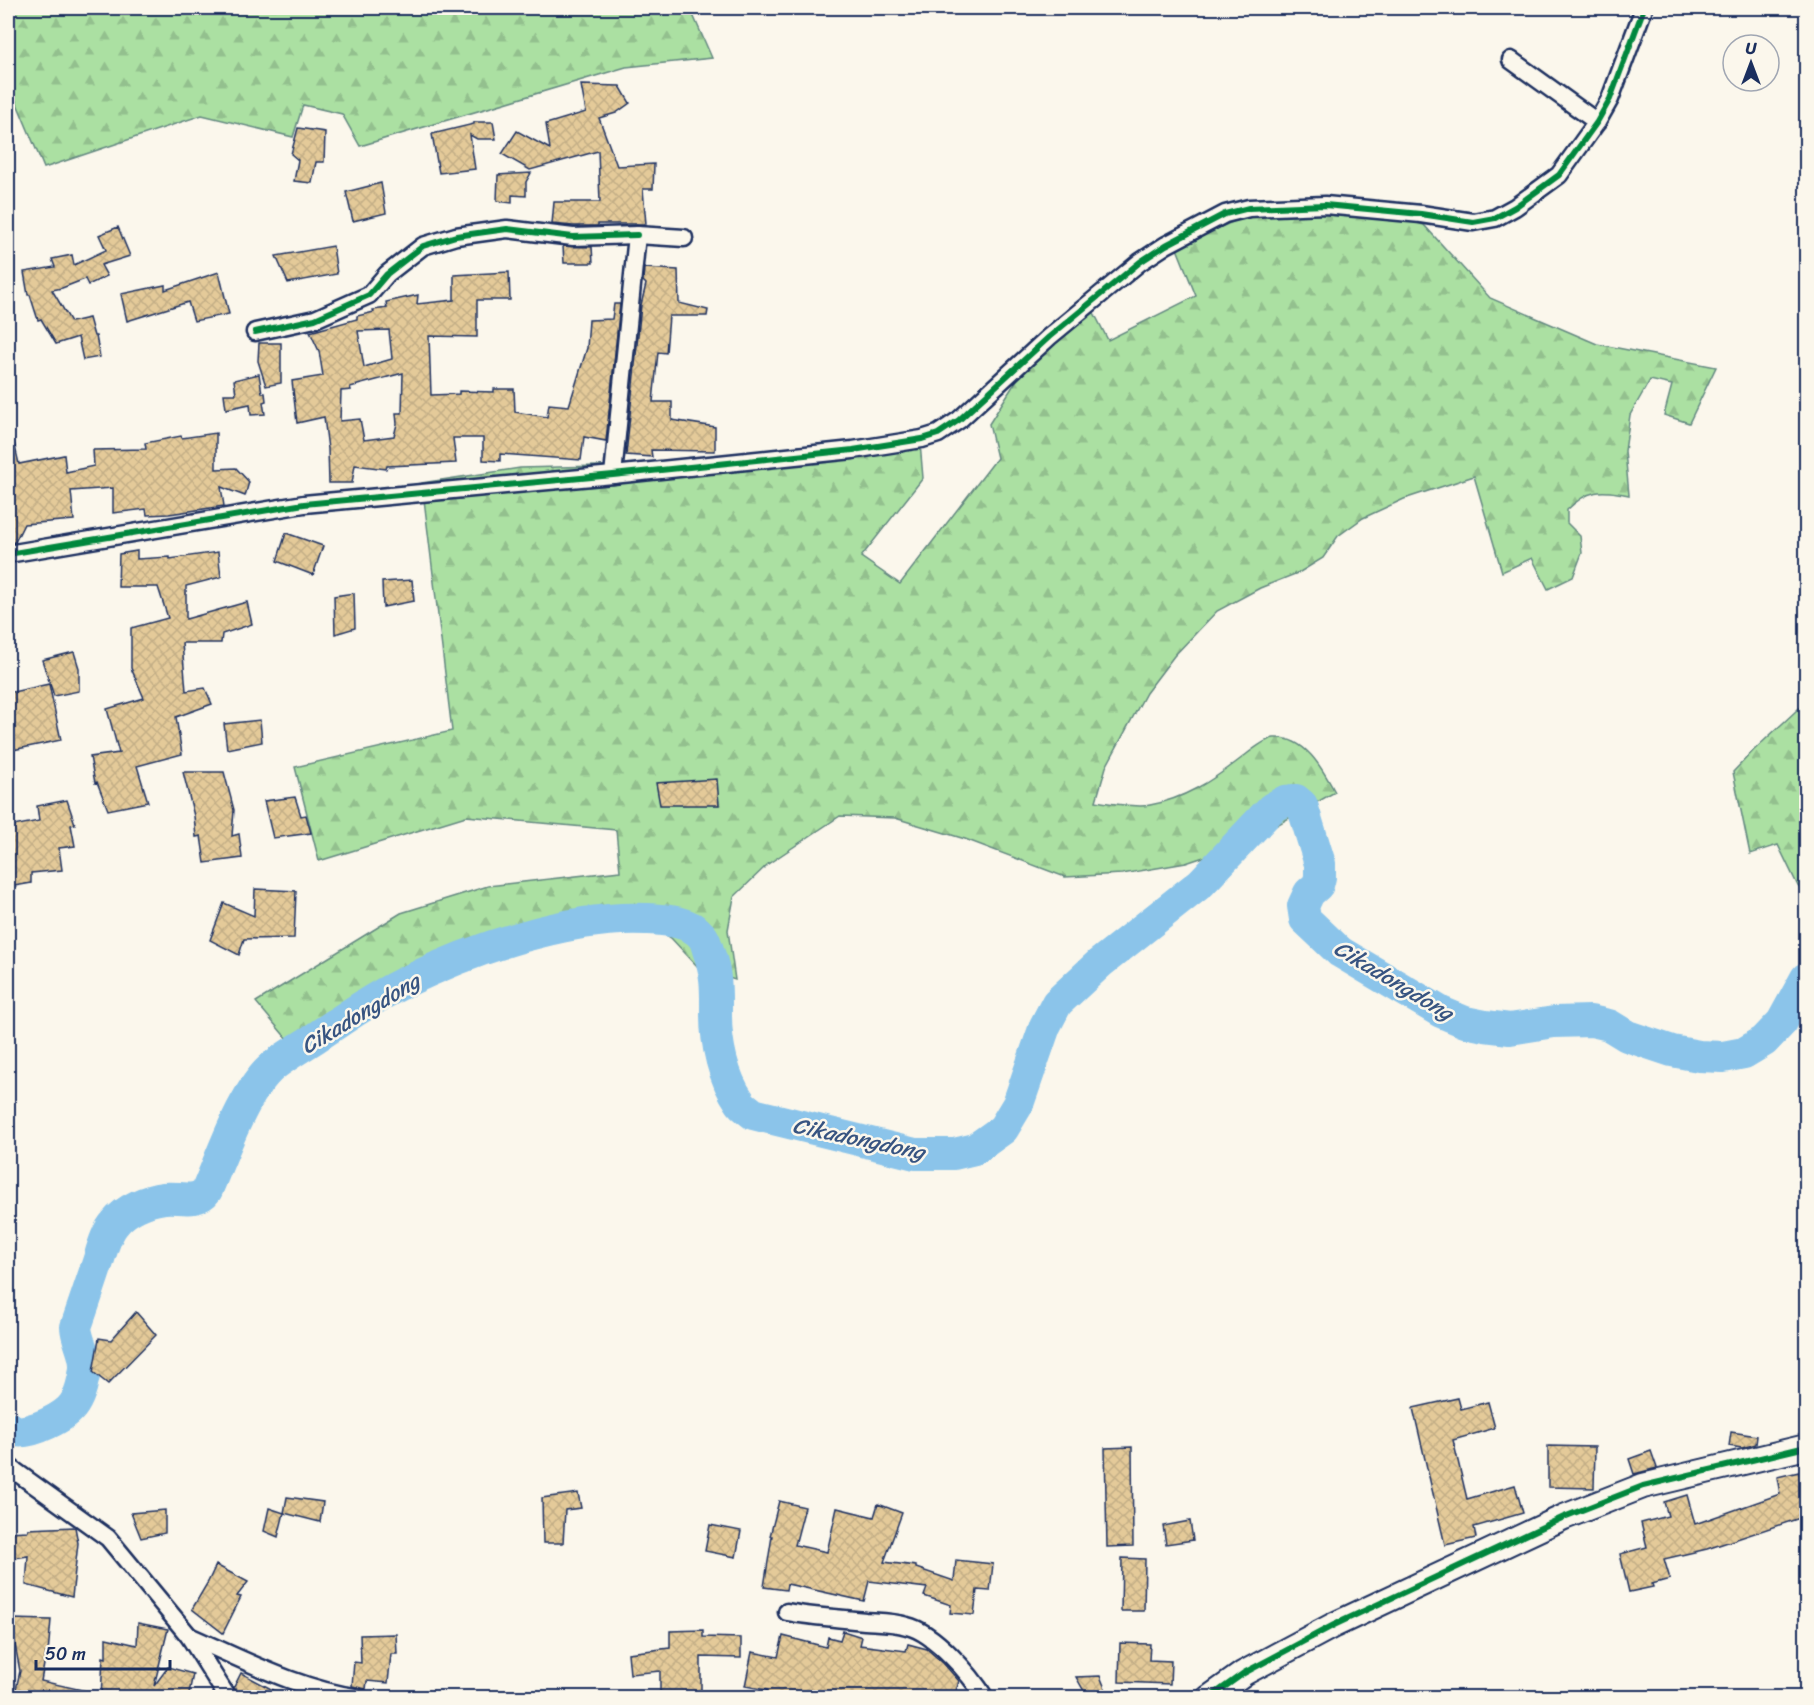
<svg xmlns="http://www.w3.org/2000/svg" width="1814" height="1705" viewBox="0 0 1814 1705" font-family="Sriracha,sans-serif">
	<style>
		.forest { fill: url(#forest-firs); stroke: #638880; stroke-width: 1.5 }
		.lines { fill: none; stroke-linecap: round; stroke-linejoin: round }
		.river { stroke: #8bc4ea; stroke-width: 32 }
		.building { fill: url(#building-cross-hatch); stroke: #1b2f5e; stroke-width: 1.5; fill-rule: evenodd }
		.street-casing { stroke: #1b2f5e; stroke-width: 21 }
		.secondary-casing { stroke: #1b2f5e; stroke-width: 28 }
		.street { stroke: #fbf7ec; stroke-width: 16 }
		.secondary { stroke: #fbf7ec; stroke-width: 24 }
		.cycleway-casing { stroke: #fbf7ec; stroke-width: 10 }
		.cycleway { stroke: #00873e; stroke-width: 6 }
		.labels { text-anchor: middle; stroke-width: 5; stroke-linejoin: round; paint-order: stroke }
		.water-label { font-size: 22px; font-style: italic; fill: #375481; stroke: #fbf7ec }
	</style>
	<defs>
		<pattern id="forest-firs" width="22" height="20" patternUnits="userSpaceOnUse" patternTransform="scale(1.5)"><rect width="22" height="20" fill="#abe0a2"/><path d="M5 1l3.5 6h-7zM16 11l3.5 6h-7z" fill="#93c08e"/></pattern>
		<pattern id="building-cross-hatch" width="8" height="8" patternUnits="userSpaceOnUse" patternTransform="scale(1.5)"><rect width="8" height="8" fill="#e4ca99"/><path d="M0 0l8 8M0 8l8-8" fill="none" stroke="#c3ae86"/></pattern>
	</defs>
	<rect width="100%" height="100%" fill="#fbf7ec"/>
	<filter id="ink" filterUnits="userSpaceOnUse"><feTurbulence type="fractalNoise" baseFrequency=".0167" numOctaves="2"/><feDisplacementMap in="SourceGraphic" scale="12" xChannelSelector="R" yChannelSelector="G"/><feConvolveMatrix kernelMatrix="1 2 1 2 8 2 1 2 1" color-interpolation-filters="sRGB"/></filter>
	<g filter="url(#ink)">
		<g class="forest">
			<polygon points="8,8 690,8 712,58 626,67 360,146 342,114 303,105 293,137 202,115 44,168 8,82"/>
			<path d="M 1334,201 L 1424,225 L 1490,298 L 1597,344 L 1716,367 L 1689,423 L 1664,415 L 1672,385 L 1650,380 L 1630,415 L 1625,451 L 1629,495 C 1600,490 1589,488 1567,510 L 1567,523 L 1580,536 L 1582,553 L 1573,577 L 1548,589 L 1532,558 L 1502,572 L 1474,476 L 1404,499 L 1363,518 L 1338,536 L 1323,558 L 1300,572 L 1260,588 L 1217,611 L 1174,656 L 1146,693 L 1106,767 L 1096,801 C 1108,803 1138,808 1150,805 C 1184,799 1213,780 1239,760 C 1247,754 1264,739 1274,738 C 1305,736 1322,768 1335,792 L 1245,843 L 1186,863 L 1122,874 L 1065,877 L 965,839 L 895,818 L 840,816 L 768,864 L 734,897 L 728,930 L 735,980 L 700,969 L 671,938 L 648,923 L 595,929 L 502,957 L 380,1002 L 293,1046 L 256,1002 L 401,913 L 488,886 L 620,871 L 616,830 L 466,816 L 319,861 L 295,767 L 452,731 L 422,483 L 520,468 L 638,465 L 920,443 L 923,478 L 861,557 L 900,584 L 997,458 L 989,424 L 1025,367 L 1090,305 L 1108,340 L 1196,296 L 1176,246 L 1263,209 Z"/>
			<polygon points="1806,704 1806,896 1798,886 1778,845 1750,854 1733,772 1754,750 1798,709"/>
		</g>
		<g class="lines">
			<path class="river" d="M 8,1427 C 10,1428 13,1430 16,1431 C 31,1434 66,1417 74,1404 C 80,1395 84,1379 85,1368 C 86,1353 77,1342 76,1327 C 83,1307 90,1286 97,1265 C 102,1251 105,1234 115,1223 C 126,1209 147,1200 164,1198 C 179,1196 197,1204 207,1190 C 223,1153 243,1092 273,1066 C 287,1055 303,1046 318,1036 C 346,1017 373,998 403,983 C 473,949 569,915 647,919 C 665,920 690,921 702,936 C 706,940 707,948 709,953 C 717,974 716,993 716,1015 C 716,1044 723,1078 740,1102 C 743,1107 749,1110 753,1114 L 915,1154 L 954,1154 L 975,1149 L 1003,1129 L 1018,1104 L 1045,1026 L 1057,1003 L 1100,963 L 1201,883 L 1272,808 L 1285,801 L 1296,800 L 1302,805 L 1320,864 L 1320,877 L 1318,885 L 1309,893 L 1303,906 L 1305,919 L 1340,952 L 1441,1012 L 1465,1022 L 1485,1026 L 1510,1029 L 1554,1022 L 1591,1021 L 1609,1025 L 1627,1036 L 1672,1051 L 1699,1056 L 1723,1057 L 1744,1053 L 1764,1041 L 1782,1022 L 1806,978"/>
		</g>
		<g class="building">
			<polygon points="581,85 620,86 630,103 616,113 599,118 617,166 654,164 653,189 643,189 646,224 598,224 598,226 573,226 552,224 554,202 600,202 598,151 530,170 502,154 517,131 550,149 546,124 586,112"/>
			<polygon points="474,122 493,122 496,139 477,139 470,135 475,169 439,173 432,134 474,124"/>
			<polygon points="298,128 325,132 324,162 316,162 312,183 294,181 298,160 291,154"/>
			<polygon points="531,173 526,182 526,196 512,195 512,203 497,201 498,175"/>
			<polygon points="381,183 386,213 353,221 346,192"/>
			<polygon points="118,227 130,256 101,265 107,276 88,285 85,279 62,288 52,290 71,322 89,318 94,336 96,336 100,357 83,360 78,337 56,344 41,319 38,320 30,295 28,295 24,272 55,267 52,259 72,255 74,265 106,250 99,235"/>
			<polygon points="333,246 337,274 288,283 276,256"/>
			<polygon points="563,246 592,247 593,263 564,263"/>
			<polygon points="644,268 678,270 679,303 708,310 707,316 669,316 666,353 658,352 653,402 672,402 672,420 715,427 715,451 651,450 652,457 626,455 641,305 646,284 643,281"/>
			<polygon points="219,272 229,314 194,321 188,302 127,321 121,294 165,285 165,290"/>
			<path d="M 509,272 L 510,300 L 477,300 L 477,337 L 429,336 L 431,395 L 459,394 L 459,391 L 494,392 L 494,389 L 514,389 L 515,412 L 547,417 L 549,404 L 569,406 L 587,348 L 589,320 L 612,319 L 614,304 L 620,304 L 606,441 L 584,437 L 581,460 L 500,454 L 500,461 L 483,460 L 483,438 L 453,438 L 456,463 L 387,466 L 386,469 L 355,465 L 352,483 L 329,483 L 328,449 L 324,417 L 297,423 L 292,381 L 323,376 L 319,351 L 310,332 L 357,319 L 357,316 L 374,312 L 373,310 L 387,308 L 386,302 L 418,295 L 417,304 L 454,300 L 454,275 ZM 389,330 L 392,359 L 364,367 L 358,331 ZM 403,373 L 402,413 L 396,413 L 397,424 L 394,436 L 364,440 L 360,419 L 340,421 L 341,391 L 351,390 L 350,387 Z"/>
			<polygon points="259,343 281,343 281,383 266,386 258,361"/>
			<polygon points="259,374 262,393 265,393 266,401 263,402 265,414 251,415 250,404 226,409 224,394 236,394 234,380"/>
			<polygon points="216,433 216,469 236,468 249,482 245,496 221,487 224,506 169,514 147,515 146,509 113,513 113,488 71,491 74,520 24,524 15,542 8,543 8,439 13,438 19,464 64,455 66,472 94,466 93,450 146,449 145,443 181,436 182,438"/>
			<polygon points="286,533 323,546 313,575 277,561"/>
			<polygon points="137,551 137,559 170,557 170,559 218,552 221,577 186,586 186,619 247,602 252,624 222,634 221,643 182,643 186,691 205,688 212,704 176,717 182,754 137,766 148,802 108,810 97,782 95,783 90,757 119,753 107,709 144,698 131,668 131,628 168,618 158,587 118,587 119,554"/>
			<polygon points="412,580 414,601 383,607 382,582"/>
			<polygon points="354,593 355,628 335,634 334,596"/>
			<polygon points="74,652 79,668 79,691 54,696 42,660"/>
			<polygon points="49,684 61,740 8,751 8,693"/>
			<polygon points="260,720 262,742 227,749 224,724"/>
			<polygon points="183,772 224,772 234,810 232,836 239,834 242,858 205,863 201,836 196,837 194,816"/>
			<polygon points="717,779 719,805 660,805 656,783"/>
			<polygon points="295,797 301,816 306,815 311,833 273,838 264,801"/>
			<polygon points="67,800 75,824 71,825 75,846 59,848 62,870 31,873 31,883 8,887 8,827 39,821 37,806"/>
			<polygon points="255,889 296,891 294,938 244,939 239,955 210,940 224,903 254,916"/>
			<polygon points="136,1312 156,1335 108,1384 93,1372 99,1338 111,1340"/>
			<polygon points="1458,1398 1461,1409 1488,1402 1495,1428 1453,1440 1467,1499 1515,1485 1523,1513 1474,1527 1476,1538 1445,1545 1413,1408"/>
			<polygon points="1731,1432 1757,1436 1756,1444 1742,1448 1729,1446"/>
			<polygon points="1548,1446 1595,1447 1594,1488 1548,1487"/>
			<polygon points="1132,1447 1133,1546 1107,1547 1105,1448"/>
			<polygon points="1651,1451 1657,1468 1634,1474 1629,1459"/>
			<polygon points="1799,1472 1803,1491 1806,1490 1806,1516 1707,1549 1664,1559 1670,1579 1652,1584 1653,1587 1629,1592 1620,1554 1647,1547 1641,1523 1668,1516 1664,1502 1687,1495 1695,1524 1780,1494 1777,1477"/>
			<polygon points="578,1493 581,1508 565,1510 563,1543 543,1543 542,1498"/>
			<polygon points="287,1497 323,1502 320,1522 284,1513"/>
			<polygon points="779,1501 805,1507 795,1545 827,1552 837,1508 874,1517 878,1504 902,1513 884,1562 916,1566 916,1568 954,1581 956,1560 993,1564 990,1591 977,1590 974,1615 950,1613 951,1605 924,1596 927,1588 869,1581 864,1601 787,1584 786,1590 764,1587 772,1536 770,1536"/>
			<polygon points="269,1508 284,1513 278,1537 264,1531"/>
			<polygon points="165,1510 165,1533 141,1538 131,1513"/>
			<polygon points="1190,1521 1193,1540 1166,1544 1163,1526"/>
			<polygon points="710,1525 741,1531 736,1557 705,1551"/>
			<polygon points="75,1527 78,1543 72,1597 26,1585 28,1556 8,1559 8,1532 28,1531 28,1529"/>
			<polygon points="1122,1558 1145,1559 1144,1611 1121,1611"/>
			<polygon points="216,1565 248,1582 237,1596 241,1597 223,1633 192,1609 208,1582"/>
			<polygon points="10,1619 51,1620 48,1653 46,1653 41,1681 87,1691 87,1698 14,1698 20,1671"/>
			<polygon points="138,1623 168,1629 154,1686 168,1667 193,1674 188,1698 101,1698 103,1657 106,1658 106,1638 137,1645"/>
			<polygon points="703,1630 703,1637 741,1638 741,1658 701,1657 701,1694 660,1694 660,1671 630,1674 628,1653 670,1648 670,1631"/>
			<polygon points="843,1631 862,1637 860,1645 906,1651 908,1644 927,1649 943,1663 959,1681 954,1698 829,1698 806,1694 806,1698 766,1698 767,1690 745,1686 752,1652 778,1657 783,1636 826,1647 828,1637 840,1640"/>
			<polygon points="396,1634 397,1654 391,1654 388,1683 367,1681 366,1689 352,1686 354,1662 361,1663 360,1635"/>
			<polygon points="1120,1643 1150,1644 1149,1660 1171,1661 1170,1684 1119,1682"/>
			<polygon points="241,1673 288,1698 240,1698 234,1687"/>
			<polygon points="1100,1676 1109,1698 1088,1698 1076,1677"/>
		</g>
		<g class="lines">
			<g class="street-casing">
				<g id="street">
					<polyline points="1511,60 1597,122"/>
					<polyline points="255,332 315,319 369,295 387,274 423,246 456,236 507,229 573,237 637,235"/>
					<polyline points="613,475 637,235 684,238"/>
					<polyline points="8,554 304,504 613,475 853,450 922,439 938,434 959,420 1049,337 1140,262 1166,245 1225,214 1249,208 1325,205 1421,214 1473,222 1495,218 1515,207 1559,175 1597,122 1610,99 1644,8"/>
					<polyline points="8,1466 108,1538 189,1636 228,1698"/>
					<path d="M 787,1612 C 813,1617 839,1618 865,1621 C 879,1622 894,1622 907,1626 C 934,1632 971,1675 985,1698"/>
					<path d="M 189,1636 C 244,1660 300,1690 360,1698"/>
				</g>
			</g>
			<g class="secondary-casing">
				<polyline id="secondary" points="1209,1698 1244,1673 1334,1625 1564,1517 1643,1486 1806,1447"/>
			</g>
			<use href="#street" class="street"/>
			<use href="#secondary" class="secondary"/>
			<g class="cycleway-casing">
				<g id="cycleway">
					<polyline points="255,332 315,319 369,295 387,274 423,246 456,236 507,229 573,237 637,235"/>
					<polyline points="8,554 304,504 613,475 853,450 922,439 938,434 959,420 1049,337 1140,262 1166,245 1225,214 1249,208 1325,205 1421,214 1473,222 1495,218 1515,207 1559,175 1597,122 1610,99 1644,8"/>
					<polyline points="1209,1698 1244,1673 1334,1625 1564,1517 1643,1486 1806,1447"/>
				</g>
			</g>
			<use href="#cycleway" class="cycleway"/>
		</g>
	</g>
	<g class="labels">
		<g class="water-label">
			<text transform="translate(1394 980) rotate(31)" y="8">Cikadongdong</text>
			<text transform="translate(360 1013) rotate(-31)" y="8">Cikadongdong</text>
			<text transform="translate(859 1138) rotate(12)" y="8">Cikadongdong</text>
		</g>
	</g>
	<rect width="1814" height="1705" fill="none" stroke="#fbf7ec" stroke-width="30"/>
	<rect x="15" y="15" width="1784" height="1675" fill="none" stroke="#1b2f5e" stroke-width="2" filter="url(#ink)"/>
	<g transform="translate(1751 63)"><circle r="28" fill="#fbf7ec" stroke="#a1a7b3" stroke-width="1.5"/>
	<path d="M0-4.5L10 22L0 15L-10 22Z" fill="#1b2f5e"/>
	<text y="-9" font-size="16" font-weight="bold" text-anchor="middle" fill="#1b2f5e">U</text>
	</g>
	<path d="M36 1660v9h134v-9" fill="none" stroke="#1b2f5e" stroke-width="3"/>
	<text x="45" y="1660" font-size="18" fill="#1b2f5e" stroke="#fbf7ec" stroke-width="4.5" paint-order="stroke">50 m</text>
</svg>
